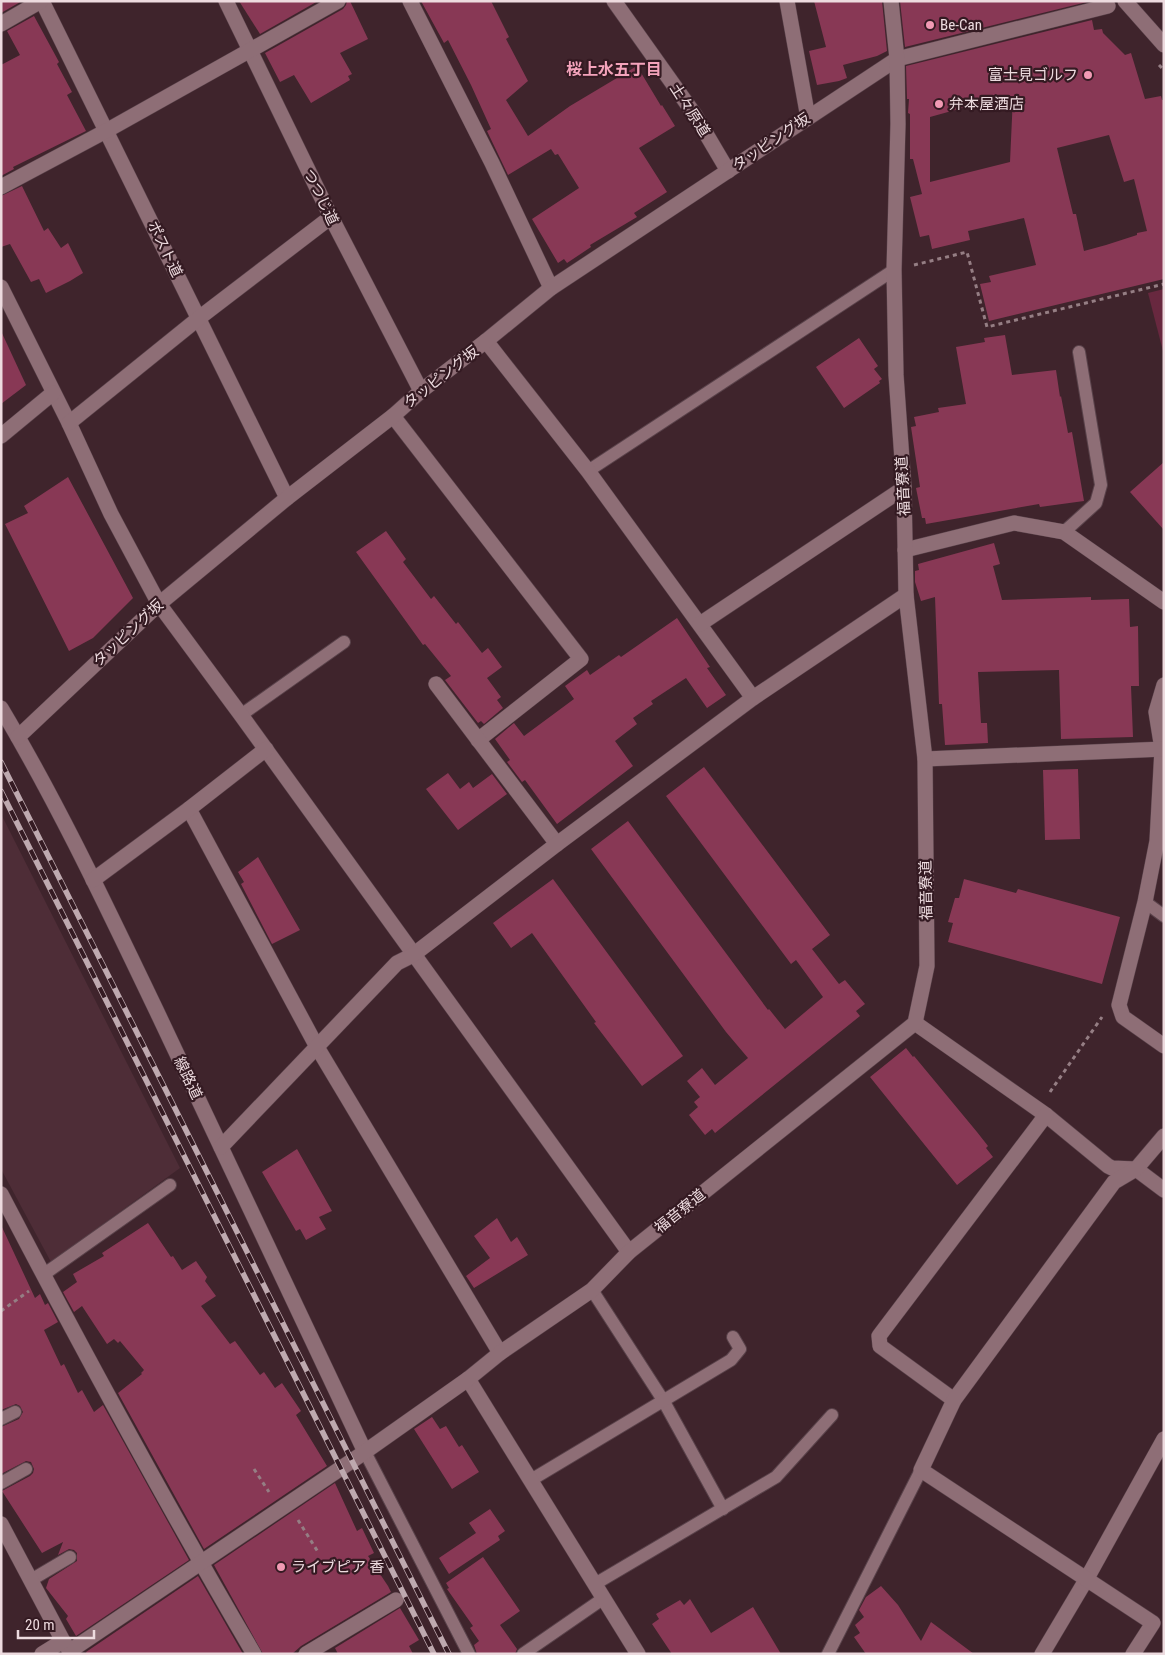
<svg xmlns="http://www.w3.org/2000/svg" width="1165" height="1655" viewBox="0 0 1165 1655" font-family="'Roboto Condensed','Noto Sans JP',sans-serif">
	<style>
		.built { fill: #4e2d37 }
		.green { fill: #68283f }
		.building { fill: #883855; fill-rule: evenodd }
		.lines { fill: none; stroke-linecap: round; stroke-linejoin: round }
		.lane-casing { stroke: #59424a; stroke-width: 14 }
		.street-casing { stroke: #59424a; stroke-width: 16 }
		.path { stroke: #957e84; stroke-width: 3; stroke-dasharray: 4 4; stroke-linecap: butt }
		.lane { stroke: #8e6e76; stroke-width: 12 }
		.street { stroke: #8e6e76; stroke-width: 15 }
		.rail-casing { stroke: #bea9af; stroke-width: 5.5 }
		.rail { stroke: #341a22; stroke-width: 4; stroke-dasharray: 11; stroke-linecap: butt }
		.poi-dot { fill: #f19ab4; stroke: #341a22; stroke-width: 2 }
		.labels { text-anchor: middle; stroke-width: 4.5; stroke-linejoin: round; paint-order: stroke }
		.poi-label { font-size: 15px; fill: #eddbdf; stroke: #341a22; text-anchor: start }
		.street-label { font-size: 15px; fill: #eddbdf; stroke: #341a22 }
		.neighbourhood-label { font-size: 16px; font-weight: bold; fill: #f4a3bb; stroke: #341a22 }
	</style>
	<rect width="100%" height="100%" fill="#3f242c"/>
	<polygon class="built" points="1,814 180,1168 51,1262 1,1169"/>
	<polygon class="green" points="1164,289 1164,355 1148,293"/>
	<g class="building">
		<polygon points="1,1 22,1 1,13"/>
		<polygon points="239,1 318,1 260,34"/>
		<polygon points="347,1 350,1 368,39 340,53 352,74 348,76 350,80 311,103 294,75 280,82 265,53 343,9 346,5"/>
		<polygon points="421,1 491,1 509,37 506,39 528,81 506,100 528,136 570,106 637,66 661,106 662,105 675,126 639,148 667,192 634,213 637,217 590,245 591,247 567,263 564,259 558,263 532,219 579,188 558,154 555,155 551,149 508,175 487,131 491,129 471,85 448,40 444,43"/>
		<polygon points="814,1 882,1 887,51 877,56 843,65 847,78 839,81 817,85 809,51 826,47"/>
		<polygon points="900,1 1087,1 1087,2 905,47"/>
		<polygon points="34,16 59,62 57,64 72,92 67,95 86,131 13,167 14,169 1,176 1,65 20,55 7,31"/>
		<path d="M 1092,20 L 1094,30 L 1102,29 L 1103,33 L 1125,55 L 1131,53 L 1145,99 L 1161,96 L 1162,100 L 1164,100 L 1164,279 L 989,321 L 980,284 L 991,282 L 989,276 L 1036,265 L 1024,218 L 968,231 L 970,240 L 932,249 L 929,235 L 920,237 L 910,197 L 922,194 L 913,159 L 910,159 L 910,114 L 908,113 L 909,99 L 907,99 L 906,66 ZM 1013,96 L 1010,162 L 930,182 L 930,117 L 984,102 ZM 1109,135 L 1124,182 L 1134,179 L 1147,231 L 1137,233 L 1137,235 L 1106,245 L 1084,251 L 1076,214 L 1073,214 L 1057,148 Z"/>
		<polygon points="22,186 44,231 48,228 61,248 68,243 83,273 70,281 46,293 39,279 31,282 10,244 1,247 1,196"/>
		<polygon points="1,331 26,385 1,404"/>
		<polygon points="1005,335 1012,375 1056,370 1060,397 1061,396 1068,433 1072,432 1084,501 1040,507 1039,504 926,524 925,518 922,518 916,488 920,487 911,427 916,426 914,417 939,412 938,408 966,404 956,347 985,342 984,338"/>
		<polygon points="859,338 878,366 874,369 882,379 879,381 880,383 844,408 816,367"/>
		<polygon points="1164,462 1164,530 1130,492"/>
		<polygon points="68,477 133,598 93,638 69,651 5,524 28,513 24,506"/>
		<polygon points="386,531 406,559 403,562 431,599 434,596 456,624 458,622 482,653 488,648 502,667 487,678 501,697 497,700 503,708 484,724 481,721 478,723 445,680 451,676 425,644 423,645 356,552"/>
		<polygon points="994,543 1000,564 993,566 1002,600 1091,597 1091,600 1129,599 1130,627 1138,626 1139,686 1131,686 1133,737 1061,739 1059,670 978,672 981,723 987,723 988,743 945,745 942,704 939,704 935,597 921,601 915,582 915,571 919,570 918,564"/>
		<polygon points="677,618 710,667 707,668 726,695 707,708 686,678 651,701 653,704 633,718 637,724 615,741 633,766 557,824 525,780 522,782 507,762 510,760 495,739 514,723 524,736 574,699 565,686 587,670 590,675 619,655 621,657"/>
		<polygon points="704,767 830,935 812,949 839,984 845,980 865,1004 856,1011 860,1016 715,1133 712,1129 705,1135 689,1115 698,1107 694,1102 700,1097 687,1081 702,1068 715,1085 748,1058 726,1032 591,849 628,821 768,1010 769,1009 785,1029 823,997 796,960 791,964 666,796"/>
		<polygon points="1078,769 1080,839 1045,840 1043,770"/>
		<polygon points="448,773 460,789 469,782 473,788 492,774 507,794 458,830 426,789"/>
		<polygon points="258,857 300,930 272,944 241,884 244,882 238,872"/>
		<polygon points="553,879 683,1056 642,1086 594,1023 596,1022 532,933 511,948 493,923"/>
		<polygon points="964,879 1016,893 1018,889 1120,917 1102,984 948,942 953,923 948,922 955,898 959,898"/>
		<polygon points="906,1048 913,1057 914,1056 977,1132 988,1146 986,1148 993,1157 957,1185 870,1077"/>
		<polygon points="297,1149 332,1211 319,1217 326,1229 306,1240 300,1229 296,1231 262,1172"/>
		<polygon points="497,1218 511,1242 517,1237 528,1255 474,1288 466,1276 490,1258 474,1236"/>
		<polygon points="148,1223 171,1257 173,1256 182,1270 196,1261 207,1277 205,1281 216,1296 201,1306 230,1344 235,1341 260,1375 264,1372 275,1388 282,1383 301,1411 296,1415 327,1466 204,1549 118,1393 142,1374 141,1373 144,1370 120,1341 118,1343 114,1339 107,1344 82,1306 74,1312 63,1292 77,1282 73,1274 104,1256 102,1253"/>
		<polygon points="1,1225 35,1298 40,1294 45,1305 48,1303 58,1322 44,1330 61,1366 64,1364 78,1393 82,1390 94,1412 103,1405 189,1560 76,1636 66,1619 68,1616 46,1588 49,1579 77,1561 77,1553 74,1550 69,1549 58,1555 63,1542 42,1553 2,1491 30,1476 33,1473 34,1469 31,1462 26,1461 1,1474 1,1427 19,1419 23,1412 20,1406 16,1404 1,1410"/>
		<polygon points="432,1417 440,1429 446,1426 459,1447 462,1445 479,1472 452,1489 414,1429"/>
		<polygon points="335,1483 357,1531 362,1528 374,1553 368,1556 388,1586 391,1592 301,1646 292,1654 263,1654 214,1565"/>
		<polygon points="490,1509 505,1531 498,1536 500,1540 449,1574 439,1558 476,1533 469,1523"/>
		<polygon points="483,1557 520,1611 500,1625 517,1649 515,1654 477,1654 474,1645 479,1641 470,1628 473,1626 447,1589 449,1588 446,1583"/>
		<polygon points="198,1576 243,1654 87,1654 86,1652"/>
		<polygon points="881,1586 898,1605 921,1641 931,1622 974,1654 866,1654 854,1637 860,1633 855,1625 864,1617 859,1610 866,1597"/>
		<polygon points="690,1599 711,1633 753,1607 781,1654 672,1654 652,1624 659,1619 656,1614 680,1600 684,1605"/>
		<polygon points="400,1608 419,1640 409,1646 413,1654 338,1654 335,1648"/>
	</g>
	<g class="lines">
		<g class="lane-casing">
			<g id="lane">
				<polyline points="588,471 894,270"/>
				<polyline points="1064,532 1096,503 1101,485 1079,352"/>
				<polyline points="241,715 344,642"/>
				<polyline points="1145,902 1164,916"/>
				<polyline points="43,1275 170,1185"/>
				<polyline points="592,1290 663,1400 723,1509"/>
				<polyline points="1,1419 15,1412"/>
				<polyline points="365,1452 469,1654"/>
				<polyline points="531,1480 731,1360 740,1349 733,1337"/>
				<polyline points="1,1483 26,1469"/>
				<polyline points="31,1580 70,1557"/>
				<polyline points="595,1584 776,1477 832,1415"/>
				<polyline points="523,1654 604,1598"/>
				<polyline points="828,1654 921,1470"/>
			</g>
		</g>
		<g class="street-casing">
			<g id="street">
				<polyline points="42,1 287,498"/>
				<polyline points="226,1 331,217 421,391"/>
				<polyline points="410,1 492,163 551,288"/>
				<polyline points="614,1 695,115 728,171"/>
				<polyline points="787,1 808,118"/>
				<polyline points="1125,1 1164,45"/>
				<polyline points="1,24 41,1"/>
				<polyline points="1,187 106,131 338,1"/>
				<polyline points="1,287 69,423 111,514 159,604 241,715 629,1252"/>
				<polyline points="486,341 588,471 753,698"/>
				<polyline points="393,416 581,659 478,740"/>
				<polyline points="69,423 199,318 331,217"/>
				<polyline points="1,436 53,393"/>
				<polyline points="905,550 1014,523 1064,532 1164,602"/>
				<polyline points="700,624 904,488"/>
				<polyline points="436,684 557,844"/>
				<polyline points="1164,685 1156,712 1162,749 1157,841 1145,902 1119,1005 1123,1017 1164,1046"/>
				<path d="M 1,708 C 60,807 109,912 159,1016 C 228,1161 297,1306 365,1452"/>
				<polyline points="18,737 159,604 287,498 393,416 421,391 486,341 551,288 897,59 1108,6"/>
				<polyline points="925,759 1164,749"/>
				<polyline points="189,809 317,1047 500,1353"/>
				<polyline points="93,880 189,809 266,749"/>
				<polyline points="915,1023 1046,1115 1108,1166 1112,1168 1136,1169 1164,1190"/>
				<polyline points="221,1147 397,963 413,955 557,844 753,698 906,595"/>
				<path d="M 1,1194 C 82,1349 165,1503 254,1654"/>
				<polyline points="468,1379 638,1654"/>
				<polyline points="954,1400 880,1346 879,1336 1046,1115"/>
				<polyline points="1,1524 63,1641 72,1654"/>
				<polyline points="70,1651 359,1456 468,1379 500,1353 592,1290 629,1252 915,1023 927,966 925,759 906,595 904,488 896,375 894,270 898,124 897,59 891,1"/>
				<polyline points="42,1654 63,1641"/>
				<polyline points="306,1654 396,1600"/>
				<polyline points="1042,1654 1086,1580 1164,1439"/>
				<polyline points="1133,1654 1153,1623 921,1470 954,1400 1114,1182 1136,1169 1164,1136"/>
			</g>
		</g>
		<g class="path">
			<polyline points="1159,65 1164,70"/>
			<polyline points="914,265 967,252 987,327 1164,284"/>
			<polyline points="1050,1092 1102,1017"/>
			<polyline points="1,1311 29,1291"/>
			<polyline points="254,1469 269,1492"/>
			<polyline points="298,1520 318,1552"/>
		</g>
		<use href="#lane" class="lane"/>
		<use href="#street" class="street"/>
		<g class="rail-casing">
			<g id="rail">
				<polyline points="1,762 449,1654"/>
				<polyline points="1,791 434,1654"/>
			</g>
		</g>
		<use href="#rail" class="rail"/>
	</g>
	<g class="poi-dot">
		<circle cx="930" cy="25" r="5"/>
		<circle cx="1088" cy="75" r="5"/>
		<circle cx="939" cy="104" r="5"/>
		<circle cx="281" cy="1567" r="5"/>
	</g>
	<g class="labels">
		<g class="poi-label">
			<text x="940" y="30">Be-Can</text>
			<text x="1078" y="80" text-anchor="end">富士見ゴルフ</text>
			<text x="949" y="109">弁本屋酒店</text>
			<text x="291" y="1572">ライブピア 香</text>
		</g>
		<g class="street-label">
			<text transform="translate(690 110) rotate(57)" y="5">土々原道</text>
			<text transform="translate(771 142) rotate(-34)" y="5">タッピング坂</text>
			<text transform="translate(321 197) rotate(64)" y="5">つつじ道</text>
			<text transform="translate(165 249) rotate(64)" y="5">ポスト道</text>
			<text transform="translate(441 377) rotate(-38)" y="5">タッピング坂</text>
			<text transform="translate(903 486) rotate(-93)" y="5">福音寮道</text>
			<text transform="translate(128 633) rotate(-43)" y="5">タッピング坂</text>
			<text transform="translate(926 890) rotate(-91)" y="5">福音寮道</text>
			<text transform="translate(188 1078) rotate(64)" y="5">線路道</text>
			<text transform="translate(680 1211) rotate(-39)" y="5">福音寮道</text>
		</g>
		<g class="neighbourhood-label">
			<text x="614" y="75">桜上水五丁目</text>
		</g>
	</g>
	<rect width="1165" height="1655" fill="none" stroke="#eddbdf" stroke-width="5"/>
	<path d="M18 1630v8h76v-8" fill="none" stroke="#eddbdf" stroke-width="2.5"/>
	<text x="25" y="1630" font-size="15" fill="#eddbdf" stroke="#341a22" stroke-width="4" paint-order="stroke">20 m</text>
</svg>
